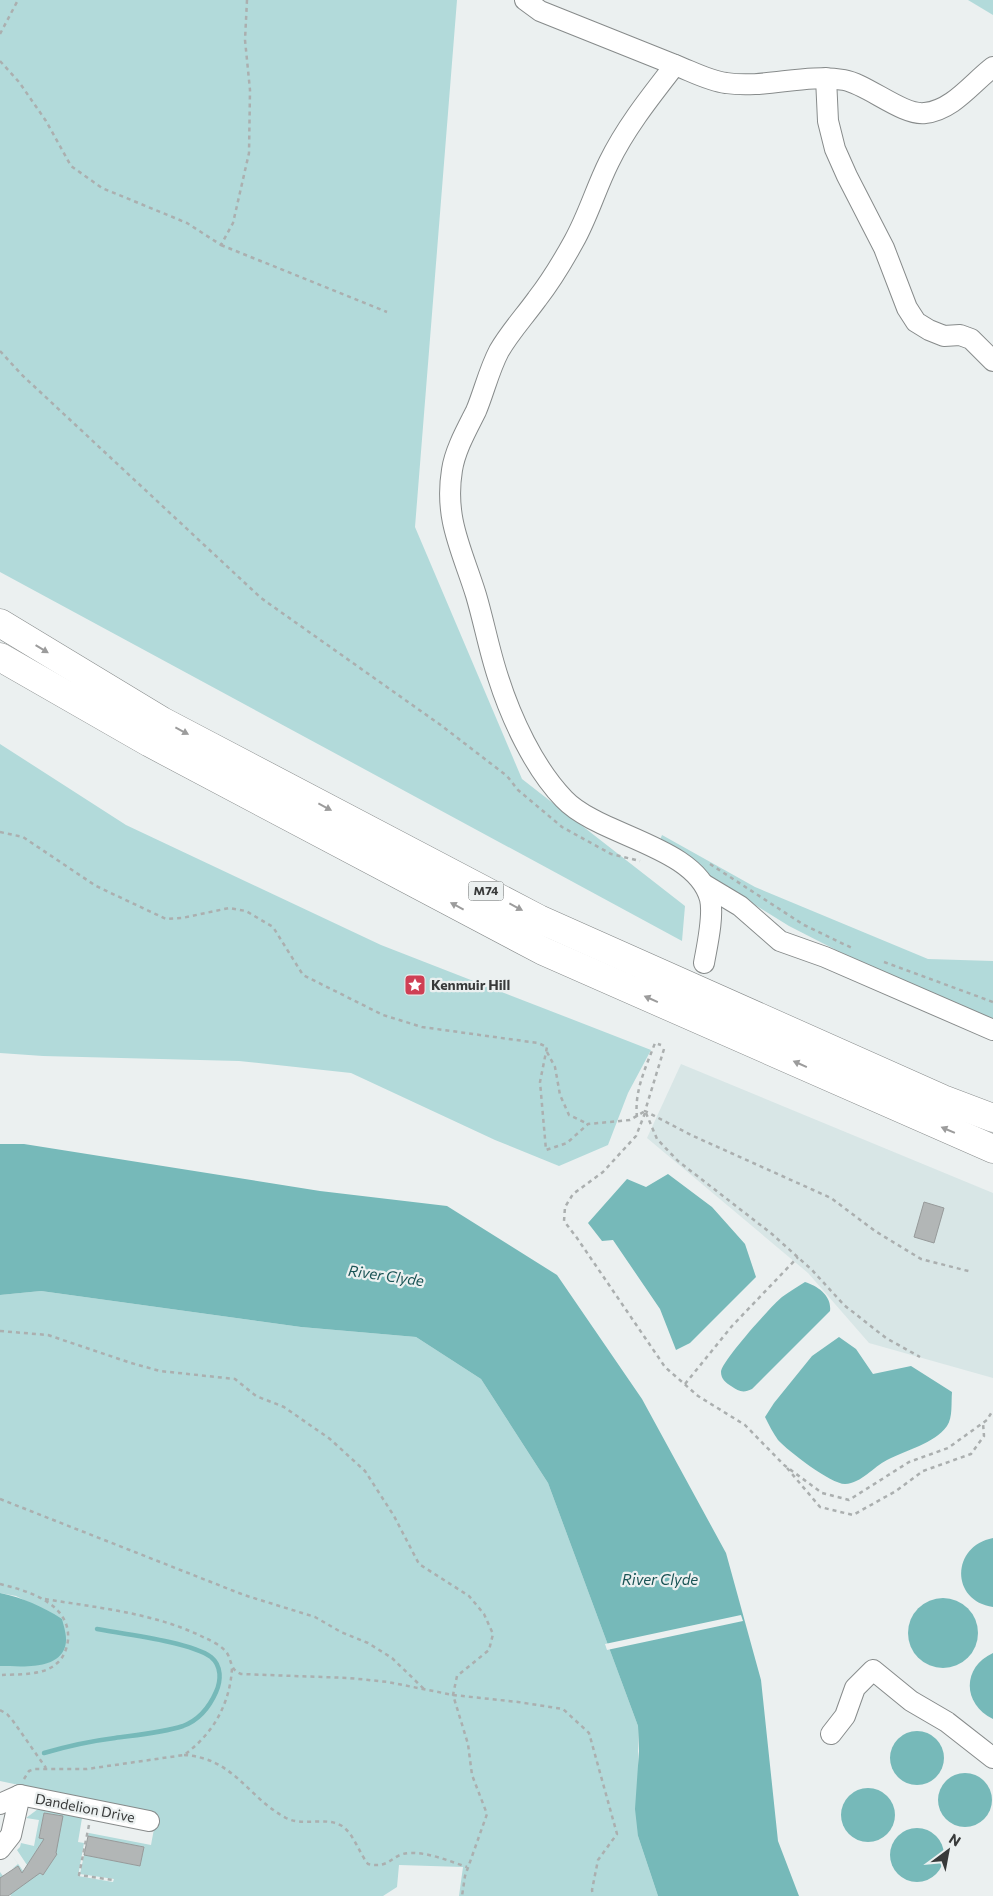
<svg xmlns="http://www.w3.org/2000/svg" width="993" height="1896" viewBox="0 0 993 1896" font-family="Commissioner,sans-serif">
	<style>
		.built { fill: #d8e6e6 }
		.green { fill: #b2dada; fill-rule: evenodd }
		.water { fill: #76b9b9 }
		.pier { fill: #ebf0f0 }
		.lines { fill: none; stroke-linecap: round; stroke-linejoin: round }
		.stream { stroke: #76b9b9; stroke-width: 4.5 }
		.building { fill: #b2b6b6; stroke: #969a9a }
		.minor-casing { stroke: #878b8b; stroke-width: 22 }
		.highway-casing { stroke: #878b8b; stroke-width: 29 }
		.path { stroke: #abafaf; stroke-width: 2.5; stroke-dasharray: 4 4; stroke-linecap: butt }
		.minor { stroke: #fff; stroke-width: 20 }
		.highway { stroke: #fff; stroke-width: 28 }
		.oneway { fill: #9c9c9c }
		.labels { text-anchor: middle; stroke-width: 4.5; stroke-linejoin: round; paint-order: stroke }
		.shield { fill: #ebf0f0; stroke: #6e7171; stroke-width: 1 }
		.shield-label { font-size: 12px; font-weight: bold; fill: #383a3a }
		.poi-label { font-size: 14px; font-weight: bold; fill: #383a3a; stroke: #ebf0f0; text-anchor: start }
		.street-label { font-size: 14px; fill: #383a3a; stroke: #ebf0f0 }
		.water-label { font-size: 15px; font-style: italic; fill: #1a5455; stroke: #ebf0f0 }
	</style>
	<rect width="100%" height="100%" fill="#ebf0f0"/>
	<polygon class="built" points="681,1064 993,1193 993,1378 869,1343 808,1273 647,1138"/>
	<g class="green">
		<polygon points="0,0 457,0 415,527 522,779 685,906 682,941 0,572"/>
		<polygon points="968,0 993,0 993,15"/>
		<polygon points="0,744 126,825 381,945 651,1050 628,1093 608,1145 559,1166 495,1140 351,1073 239,1061 43,1056 0,1053"/>
		<polygon points="662,835 755,887 928,959 993,961 993,1025 930,998 789,926 658,845"/>
		<path d="M 41,1291 L 301,1327 L 416,1337 L 481,1379 L 548,1483 L 638,1726 L 638,1836 L 658,1896 L 459,1896 L 463,1867 L 399,1865 L 397,1887 L 383,1896 L 11,1896 L 0,1880 L 0,1872 L 14,1891 L 28,1881 L 18,1866 L 12,1869 L 18,1864 L 11,1854 L 26,1875 L 33,1869 L 43,1875 L 57,1854 L 41,1844 L 27,1865 L 17,1850 L 20,1847 L 21,1843 L 34,1846 L 39,1820 L 26,1818 L 38,1809 L 82,1818 L 78,1842 L 84,1843 L 78,1876 L 113,1882 L 114,1879 L 80,1874 L 84,1855 L 140,1866 L 144,1847 L 88,1836 L 89,1833 L 151,1845 L 156,1818 L 52,1792 L 0,1781 L 0,1666 C 37,1666 76,1670 61,1619 L 16,1596 L 0,1593 L 0,1295 ZM 44,1813 L 63,1816 L 39,1837 Z"/>
	</g>
	<g class="water">
		<polygon points="0,1144 24,1144 320,1191 447,1206 557,1275 642,1399 726,1553 761,1680 778,1841 799,1896 658,1896 638,1836 635,1809 639,1751 638,1726 548,1483 481,1379 416,1337 301,1327 41,1291 0,1295"/>
		<polygon points="668,1174 712,1207 745,1244 756,1277 690,1343 676,1350 660,1309 613,1240 602,1241 588,1223 627,1179 646,1187"/>
		<path d="M 805,1282 C 818,1286 832,1296 830,1311 L 752,1389 C 744,1393 739,1392 731,1386 C 726,1383 721,1379 721,1372 C 721,1362 772,1305 782,1297 C 789,1292 797,1287 805,1282 Z"/>
		<path d="M 839,1337 L 856,1349 L 873,1374 L 911,1366 L 952,1392 C 951,1403 953,1417 947,1426 C 934,1444 906,1450 887,1460 C 873,1467 862,1483 845,1484 C 831,1484 788,1451 778,1440 C 773,1433 769,1425 765,1417 L 774,1403 L 812,1356 Z"/>
		<path d="M 993,1538 L 993,1607 C 950,1601 951,1546 993,1538 Z"/>
		<path d="M 0,1593 C 23,1598 42,1606 62,1619 C 64,1627 68,1638 65,1647 C 57,1671 20,1666 0,1666 Z"/>
		<circle cx="943" cy="1633" r="35"/>
		<path d="M 993,1653 L 993,1719 C 962,1704 962,1667 993,1653 Z"/>
		<circle cx="917" cy="1758" r="27"/>
		<circle cx="965" cy="1800" r="27"/>
		<circle cx="868" cy="1815" r="27"/>
		<circle cx="917" cy="1855" r="27"/>
	</g>
	<polygon class="pier" points="741,1615 743,1621 607,1650 605,1644"/>
	<g class="lines">
		<path class="stream" d="M 44,1753 C 68,1746 91,1741 115,1738 C 137,1735 161,1733 183,1726 C 199,1720 209,1708 216,1692 C 221,1681 222,1666 211,1657 C 191,1642 124,1634 97,1629"/>
	</g>
	<g class="building">
		<polygon points="924,1202 944,1208 934,1243 914,1237"/>
		<polygon points="44,1813 63,1816 56,1853 57,1854 43,1875 40,1873 8,1896 0,1896 0,1878 18,1866 22,1873 44,1839 39,1838"/>
		<polygon points="88,1836 144,1847 140,1866 84,1855"/>
	</g>
	<g class="lines">
		<g class="minor-casing">
			<g id="minor">
				<polyline points="525,0 540,11 675,65"/>
				<polyline points="826,78 828,121 835,149 847,176 884,248 907,308 916,322 929,330 944,336 960,335 971,339 993,361"/>
				<polyline points="705,885 740,906 780,941 825,957 993,1030"/>
				<path d="M 704,963 C 707,946 714,916 710,899 C 696,846 599,836 564,799 C 534,768 511,718 498,677 C 489,650 484,622 476,595 C 462,550 444,519 452,470 C 455,450 467,429 476,411 C 484,392 489,370 499,351 C 510,332 524,317 537,299 C 551,281 563,261 574,241 C 588,216 596,188 609,162 C 626,127 651,96 675,65 C 691,71 709,81 726,83 C 765,89 805,73 844,80 C 867,84 903,116 925,113 C 953,110 972,83 993,67"/>
				<polyline points="831,1734 845,1716 855,1688 873,1670 911,1701 947,1722 993,1758"/>
				<polyline points="0,1804 20,1795"/>
				<polyline points="0,1849 11,1835 20,1795 149,1821"/>
			</g>
		</g>
		<g class="highway-casing">
			<g id="highway">
				<polyline points="0,623 162,721 539,919 943,1099 993,1118"/>
				<polyline points="0,657 150,743 543,951 993,1149"/>
			</g>
		</g>
		<g class="path">
			<polyline points="0,34 18,0"/>
			<polyline points="0,61 19,82 46,121 71,166 102,188 187,223 221,245 233,223 249,153 250,90 245,40 247,0"/>
			<polyline points="221,245 387,312"/>
			<polyline points="0,351 22,375 261,598 442,726 507,776 518,790 562,827 611,854 640,861"/>
			<polyline points="0,832 23,837 96,886 166,919 182,918 229,908 246,911 273,927 303,975 383,1015 422,1027 538,1043 547,1047 540,1082 546,1150 567,1143 588,1124 630,1120 645,1111"/>
			<polyline points="710,864 804,925 854,949"/>
			<polyline points="884,962 993,1002"/>
			<polyline points="664,1049 645,1111 691,1135 831,1198 875,1231 921,1259 972,1272"/>
			<polyline points="547,1052 555,1067 560,1095 569,1115 588,1124"/>
			<polyline points="645,1113 636,1136 603,1172 573,1194 565,1207 564,1221 577,1238 665,1367 698,1396 745,1425 784,1465 822,1493 849,1500 909,1462 948,1448 987,1420 993,1410"/>
			<polyline points="646,1113 657,1139 678,1161 772,1234 812,1270 844,1305 886,1338 920,1357"/>
			<path d="M 637,1117 C 634,1091 646,1067 655,1043 L 661,1045"/>
			<polyline points="0,1331 48,1335 131,1363 160,1371 235,1379 256,1396 284,1407 330,1439 365,1471 394,1516 419,1564 469,1596 484,1614 493,1634 489,1650 457,1676 453,1695 468,1744 472,1775 487,1814 465,1876 462,1896"/>
			<polyline points="685,1384 732,1326 798,1257"/>
			<polyline points="787,1468 820,1507 853,1515 896,1491 923,1471 971,1454 984,1436 983,1423"/>
			<polyline points="0,1499 244,1595 315,1617 341,1632 368,1643 392,1658 424,1689"/>
			<path d="M 0,1584 C 29,1591 71,1604 68,1640 C 67,1649 63,1659 56,1664 C 43,1676 17,1674 0,1675"/>
			<path d="M 45,1599 C 98,1608 156,1613 205,1638 C 212,1641 222,1646 227,1653 C 232,1661 230,1670 241,1674 L 349,1678 L 388,1682 L 453,1695 L 518,1702 L 563,1709 L 589,1733 L 617,1834 L 598,1860 L 592,1890 L 593,1896"/>
			<polyline points="0,1710 7,1714 13,1721 46,1768"/>
			<path d="M 184,1755 C 234,1758 247,1797 286,1818 C 304,1827 326,1816 342,1826 C 354,1834 359,1853 368,1864 C 391,1869 391,1854 409,1853 C 428,1852 449,1861 467,1867"/>
			<path d="M 24,1779 L 29,1771 L 35,1769 L 87,1769 L 184,1755 C 213,1734 230,1704 232,1668"/>
			<polyline points="89,1825 79,1875 113,1880"/>
		</g>
		<use href="#minor" class="minor"/>
		<use href="#highway" class="highway"/>
	</g>
	<defs><path id="oneway-solid" d="M-6-.8H1V-3.2L6.5 0L1 3.2V.8H-6Z" transform="scale(1.25)"/></defs>
	<g class="oneway">
		<use href="#oneway-solid" transform="translate(42 649) rotate(31)"/>
		<use href="#oneway-solid" transform="translate(182 731) rotate(28)"/>
		<use href="#oneway-solid" transform="translate(325 807) rotate(28)"/>
		<use href="#oneway-solid" transform="translate(457 906) rotate(-152)"/>
		<use href="#oneway-solid" transform="translate(516 907) rotate(28)"/>
		<use href="#oneway-solid" transform="translate(651 999) rotate(-156)"/>
		<use href="#oneway-solid" transform="translate(800 1064) rotate(-156)"/>
		<use href="#oneway-solid" transform="translate(948 1130) rotate(-157)"/>
	</g>
	<defs>
		<g id="sight-square" transform="scale(1.125)"><rect x="-9" y="-9" width="18" height="18" rx="4" fill="#cf3f54" stroke="#ebf0f0"/><path d="M0-6L1.8-2.2L6-1.7L2.9 1.2L3.7 5.4L0 3.3L-3.7 5.4L-2.9 1.2L-6-1.7L-1.8-2.2Z" fill="#fff"/></g>
	</defs>
	<g fill-rule="evenodd">
		<use href="#sight-square" x="415" y="985"/>
	</g>
	<g class="labels">
		<rect class="shield" x="468.5" y="881.5" width="35" height="19" rx="4"/>
		<g class="shield-label">
			<text x="486" y="895">M74</text>
		</g>
		<g class="poi-label">
			<text x="431" y="990">Kenmuir Hill</text>
		</g>
		<g class="street-label">
			<text transform="translate(85 1808) rotate(11)" y="5">Dandelion Drive</text>
		</g>
		<g class="water-label">
			<text transform="translate(386 1276) rotate(8)" y="5">River Clyde</text>
			<text x="660" y="1585">River Clyde</text>
		</g>
	</g>
	<g transform="translate(948 1851) rotate(32)" stroke="#ebf0f0" stroke-width="4" paint-order="stroke">
	<path d="M0-4L9 19L0 12L-9 19Z" fill="#383a3a"/>
	<text y="-8" font-size="14" font-weight="bold" text-anchor="middle" fill="#383a3a">N</text>
	</g>
</svg>
